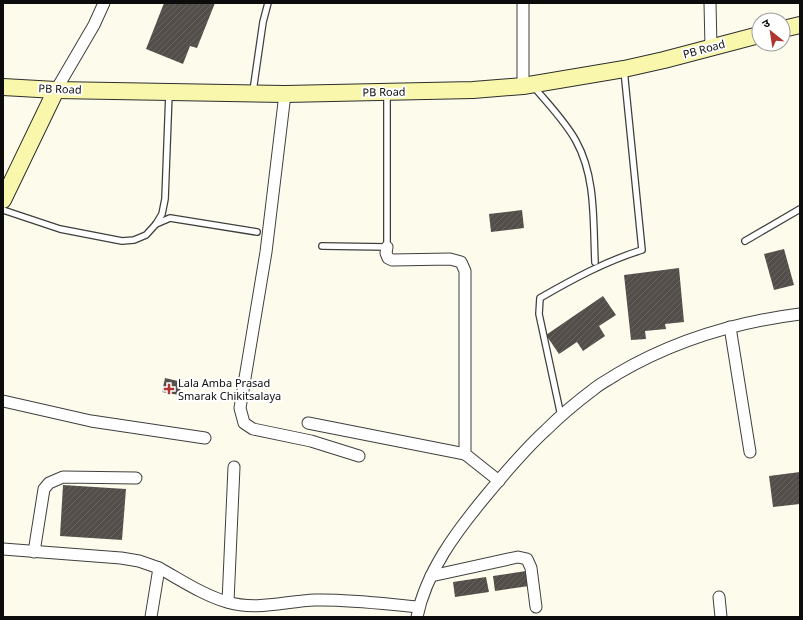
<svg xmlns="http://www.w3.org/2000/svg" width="803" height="620" viewBox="0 0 803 620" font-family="Georgia,'Noto Sans Devanagari',serif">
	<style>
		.building { fill: url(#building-hatch) }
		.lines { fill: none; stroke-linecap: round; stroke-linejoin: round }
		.lane-casing { stroke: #3f3f3f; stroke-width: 8 }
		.street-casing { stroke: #3f3f3f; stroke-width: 13 }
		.secondary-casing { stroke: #2e2e2e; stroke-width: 18 }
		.lane { stroke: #fff; stroke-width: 5.5 }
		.street { stroke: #fff; stroke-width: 11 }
		.secondary { stroke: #f8f7ac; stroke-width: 16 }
		.poi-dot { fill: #b03730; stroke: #fff; stroke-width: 1.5 }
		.labels { text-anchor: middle; stroke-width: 4; stroke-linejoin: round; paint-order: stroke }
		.street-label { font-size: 11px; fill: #0c0c0c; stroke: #fff }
		.poi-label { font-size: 11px; fill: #0c0c0c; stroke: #fff; text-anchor: start }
	</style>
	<defs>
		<pattern id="building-hatch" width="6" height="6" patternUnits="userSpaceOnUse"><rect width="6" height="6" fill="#534e49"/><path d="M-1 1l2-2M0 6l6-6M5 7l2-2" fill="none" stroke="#67635f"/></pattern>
	</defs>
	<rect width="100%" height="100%" fill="#fdfcec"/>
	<g class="building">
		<polygon points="164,3 215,3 197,48 190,46 183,64 146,49"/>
		<polygon points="522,210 524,228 491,232 489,214"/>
		<polygon points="784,249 794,285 774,290 764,254"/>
		<polygon points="679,268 684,322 665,324 666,329 645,331 646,339 631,340 624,275"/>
		<polygon points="603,296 616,315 599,326 605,336 583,351 577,342 559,354 546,335"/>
		<polygon points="165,378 182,382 179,395 162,392"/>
		<polygon points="800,472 800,504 773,507 769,476"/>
		<polygon points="63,485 126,489 122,540 60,536"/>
		<polygon points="526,571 529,586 495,591 493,576"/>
		<polygon points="486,577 489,592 455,597 453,582"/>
	</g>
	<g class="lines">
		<g class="lane-casing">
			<g id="lane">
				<path d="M 534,87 C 548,104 565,121 576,141 C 596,177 593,221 595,262"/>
				<polyline points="253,91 263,22 268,3"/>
				<polyline points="3,210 60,229 122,241 134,240 146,235 156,224 162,214 165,199 169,93"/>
				<polyline points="156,224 170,218 257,232"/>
				<polyline points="745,241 800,209"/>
				<polyline points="322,246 387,247 387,93"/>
				<path d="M 561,416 L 539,314 L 540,298 C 573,279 606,261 642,250 L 624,70"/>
			</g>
		</g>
		<g class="street-casing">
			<g id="street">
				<polyline points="523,3 523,86"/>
				<polyline points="710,3 711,47"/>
				<polyline points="56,90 94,25 104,3"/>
				<polyline points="285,94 266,252 240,408 244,423 253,429 311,441 359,456"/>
				<polyline points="387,247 386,253 388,258 392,260 450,259 461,262 465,271 465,454 499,481"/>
				<polyline points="730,327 750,452"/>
				<polyline points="3,401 91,421 205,438"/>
				<polyline points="308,423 465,454"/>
				<polyline points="3,549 121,558 139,561 159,568 151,617"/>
				<polyline points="34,552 44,489 49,483 63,477 136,478"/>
				<path d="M 159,568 C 181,580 203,595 227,602 C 257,611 286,601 315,600 C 350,599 385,604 419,607"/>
				<polyline points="431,576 518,557 527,559 531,568 536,607"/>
				<polyline points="719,597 721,617"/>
				<polyline points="228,602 234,467"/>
				<path d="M 417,617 C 426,572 456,532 485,497 C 504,474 524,450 546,430 C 561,415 578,401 594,389 C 601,383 610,379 617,374 C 673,341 736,322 800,314"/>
			</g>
		</g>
		<g class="secondary-casing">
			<g id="secondary">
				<polyline points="783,29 800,25"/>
				<polyline points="3,87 56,90 285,94 473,90 523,86 624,69 664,60 759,35"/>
				<polyline points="3,200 56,90"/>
			</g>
		</g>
		<use href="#lane" class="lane"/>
		<use href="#street" class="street"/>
		<use href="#secondary" class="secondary"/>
	</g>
	<path class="poi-dot" d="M167 383h4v4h4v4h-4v4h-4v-4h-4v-4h4z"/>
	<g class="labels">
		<g class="street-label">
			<text transform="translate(704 49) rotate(-15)" y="4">PB Road</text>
			<text transform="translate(60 89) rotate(2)" y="4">PB Road</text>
			<text transform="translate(384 92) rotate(-1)" y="4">PB Road</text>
		</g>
		<g class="poi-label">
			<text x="178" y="387">Lala Amba Prasad<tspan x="178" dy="13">Smarak Chikitsalaya</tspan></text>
		</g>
	</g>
	<rect width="803" height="620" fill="none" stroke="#0c0c0c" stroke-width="8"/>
	<g transform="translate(771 32) rotate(330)"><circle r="19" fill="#ffffff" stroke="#9e9e9e"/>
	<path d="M0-3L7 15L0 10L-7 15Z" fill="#b03730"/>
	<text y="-6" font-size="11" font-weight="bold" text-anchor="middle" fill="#0c0c0c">उ</text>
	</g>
</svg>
